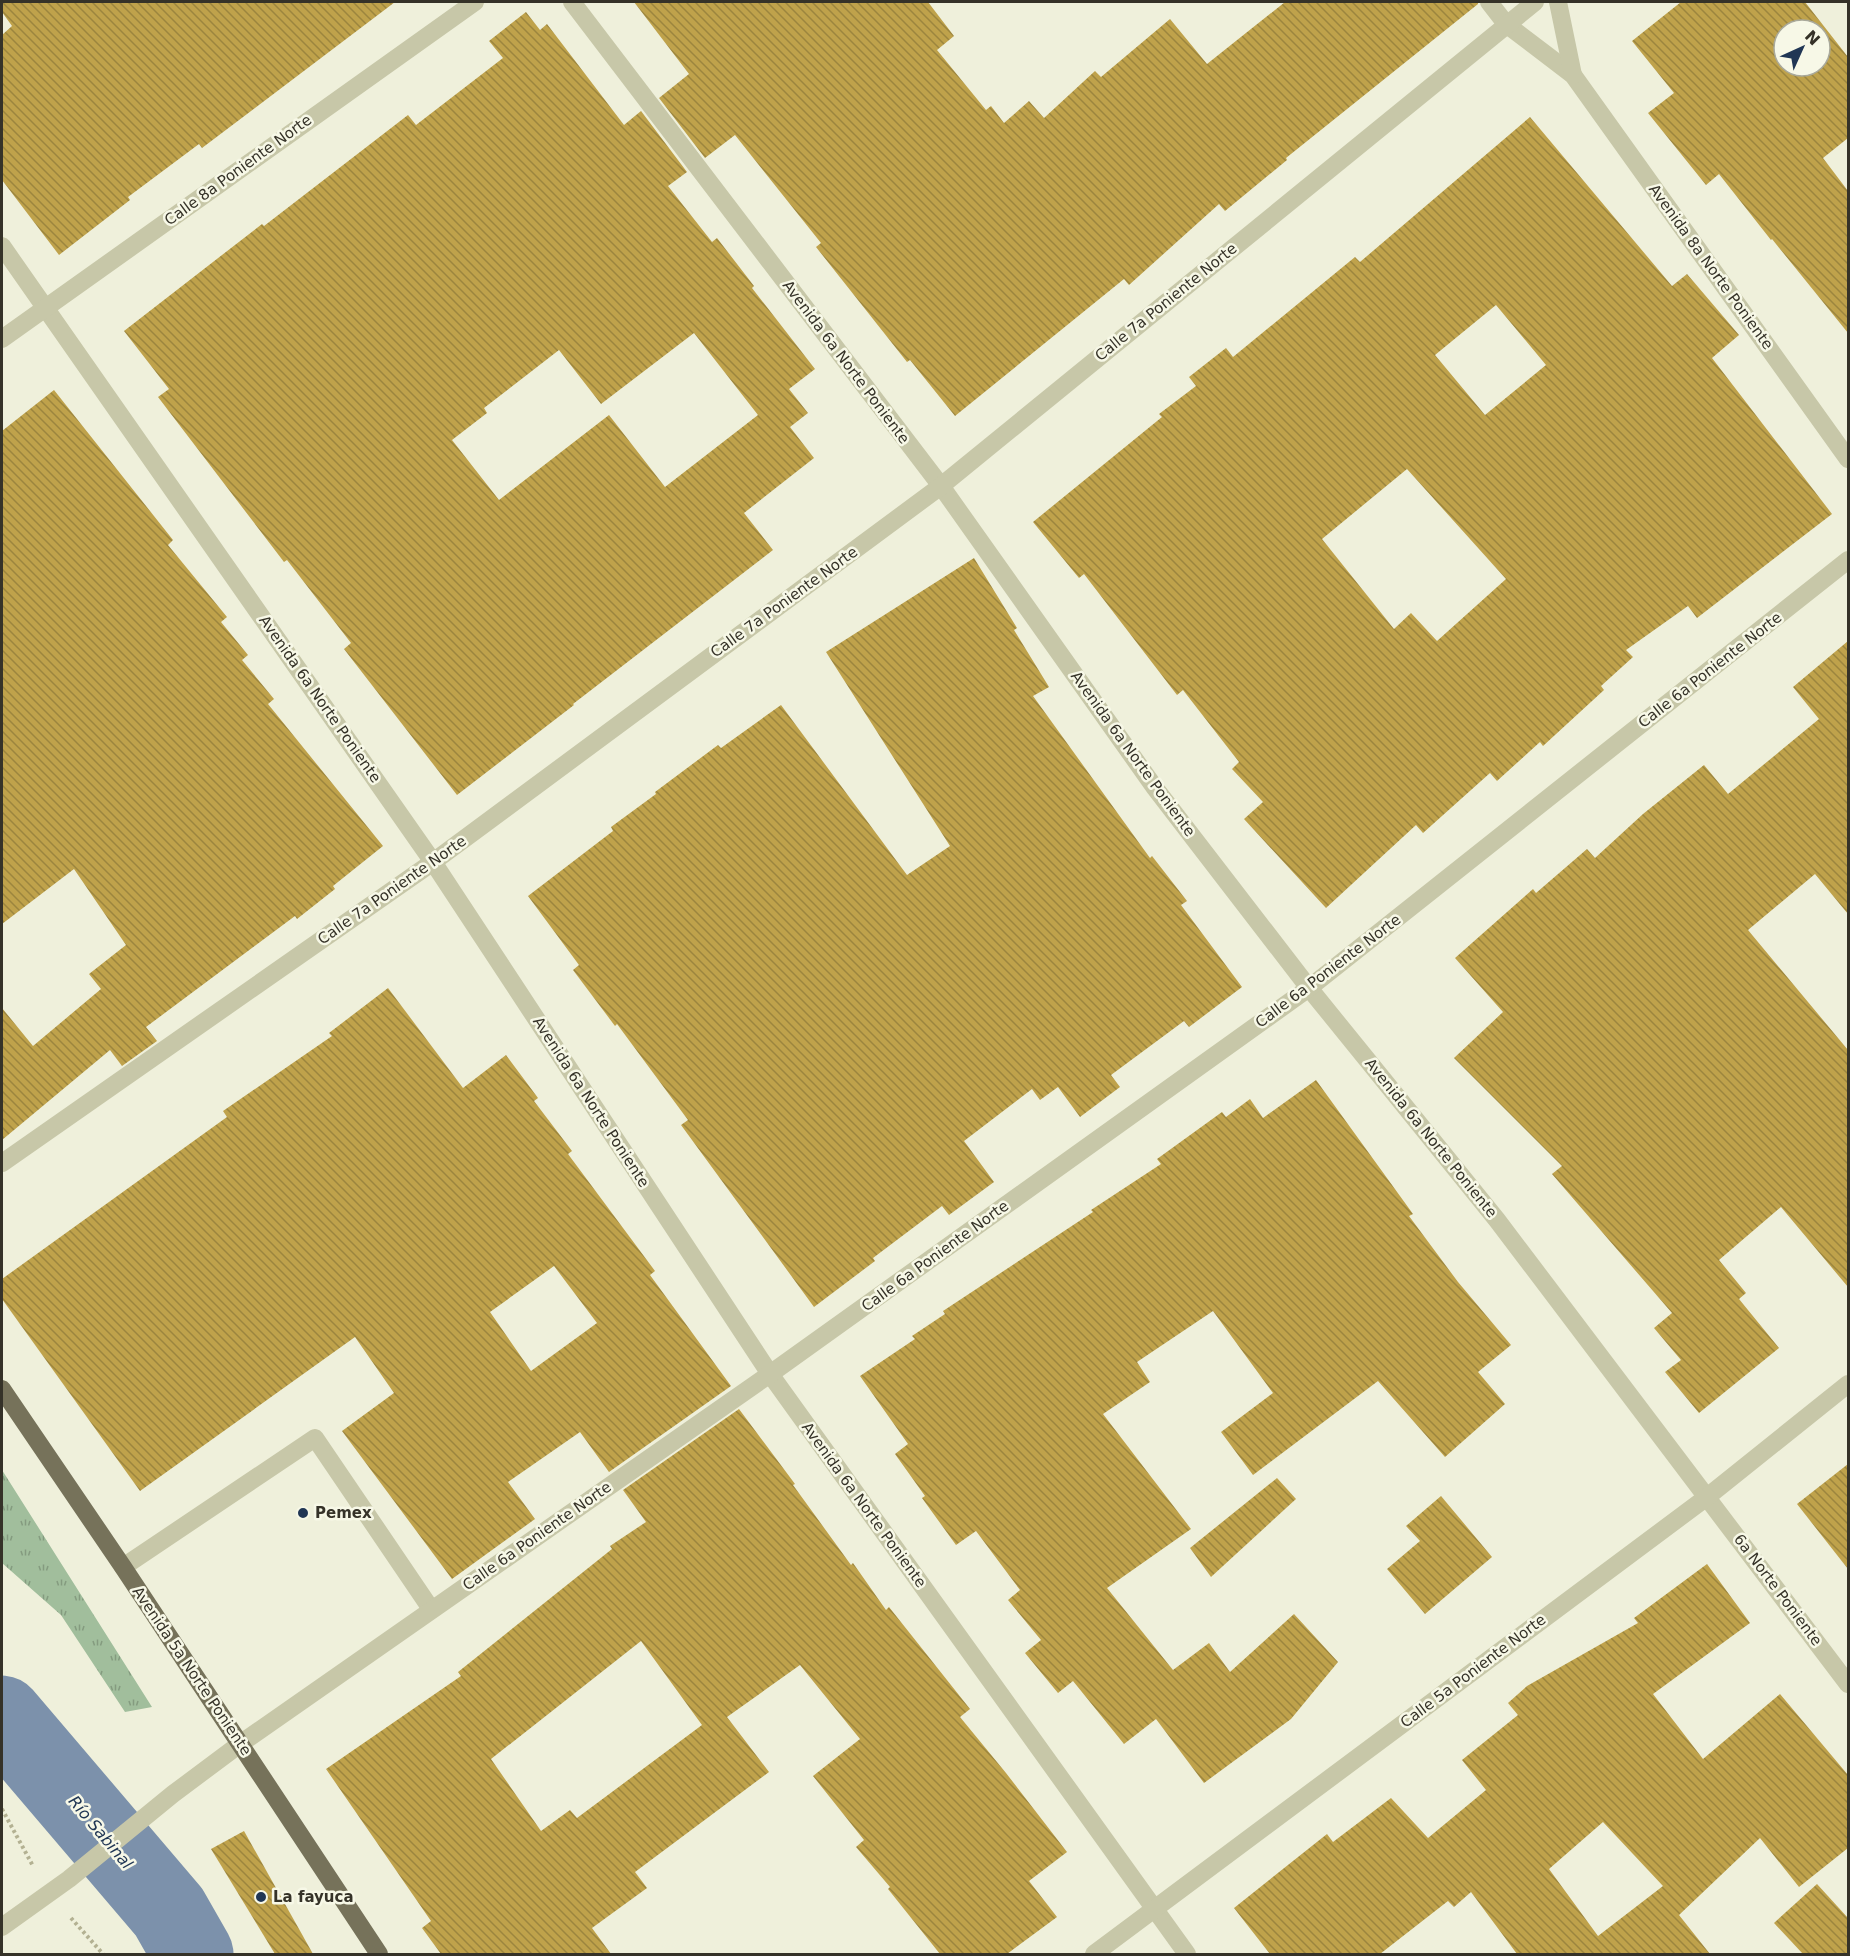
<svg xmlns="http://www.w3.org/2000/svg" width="1850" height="1956" viewBox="0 0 1850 1956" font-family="'DejaVu Sans',sans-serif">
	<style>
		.park { fill: url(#park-tufts) }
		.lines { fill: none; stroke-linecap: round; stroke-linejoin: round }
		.river { stroke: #7c91ab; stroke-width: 81 }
		.building { fill: url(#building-back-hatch); fill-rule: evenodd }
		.path { stroke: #b3b192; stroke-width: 4; stroke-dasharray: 3 3; stroke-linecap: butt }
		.minor { stroke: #c7c7a8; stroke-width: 18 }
		.major { stroke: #76725a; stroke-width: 18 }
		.poi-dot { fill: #203654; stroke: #f7f8e7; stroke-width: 2 }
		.labels { text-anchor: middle; stroke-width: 5; stroke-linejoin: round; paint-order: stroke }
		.street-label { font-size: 15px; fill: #353228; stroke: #f7f8e7 }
		.poi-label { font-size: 15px; font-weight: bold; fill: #353228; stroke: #f7f8e7; text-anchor: start }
		.water-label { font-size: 16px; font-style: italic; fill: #203654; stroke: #f7f8e7 }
	</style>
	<defs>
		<pattern id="park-tufts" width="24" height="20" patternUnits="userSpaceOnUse" patternTransform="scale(1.5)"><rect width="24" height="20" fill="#a1be9c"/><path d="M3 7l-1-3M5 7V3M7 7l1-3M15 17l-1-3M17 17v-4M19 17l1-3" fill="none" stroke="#849b7f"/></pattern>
		<pattern id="building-back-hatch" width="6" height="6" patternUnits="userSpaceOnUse" patternTransform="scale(1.5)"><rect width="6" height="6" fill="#bfa24b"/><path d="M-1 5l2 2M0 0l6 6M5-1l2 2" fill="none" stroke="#9c853e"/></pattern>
	</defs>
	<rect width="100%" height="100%" fill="#eff0db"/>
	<polygon class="park" points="2,1470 152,1707 125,1712 61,1615 2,1563"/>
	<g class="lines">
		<polyline class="river" points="2,1716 169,1912 193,1954"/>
	</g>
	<g class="building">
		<polygon points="2,2 395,2 202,148 199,144 128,197 130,200 59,255 2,180 2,35 12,26 2,12"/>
		<polygon points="634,2 928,2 954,36 937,50 986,110 991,106 1004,123 1029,101 1044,118 1095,71 1101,77 1170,19 1207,64 1285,2 1478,2 1478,4 1286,158 1287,160 1225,211 1219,204 1129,285 1124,279 955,416 910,360 907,362 816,247 821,243 735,135 705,158 659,98 689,74"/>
		<path d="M 1681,2 L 1805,2 L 1848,57 L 1848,138 L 1823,158 L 1848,191 L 1848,333 L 1772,239 L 1771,240 L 1719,174 L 1706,185 L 1648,113 L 1674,93 L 1632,41 ZM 1784,30 L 1820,30 L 1820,66 L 1784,66 Z"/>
		<path d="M 526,12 L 540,30 L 547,24 L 624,125 L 641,111 L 687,172 L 668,186 L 712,242 L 717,238 L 754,286 L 752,288 L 815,369 L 789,389 L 808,413 L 790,427 L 814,458 L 744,513 L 773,550 L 573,704 L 574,705 L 457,795 L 344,649 L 351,643 L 287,560 L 284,562 L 158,397 L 169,389 L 124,331 L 262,224 L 264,226 L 408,115 L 416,125 L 503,58 L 489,41 ZM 694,333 L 758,415 L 665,487 L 609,415 L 499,500 L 452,440 L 487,413 L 484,408 L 559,350 L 601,404 Z"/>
		<path d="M 1530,117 L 1672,286 L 1687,274 L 1739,335 L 1712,358 L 1832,514 L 1697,618 L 1688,606 L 1626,650 L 1633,657 L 1601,686 L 1604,690 L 1543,746 L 1540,742 L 1497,781 L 1490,773 L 1423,833 L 1416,825 L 1326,908 L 1244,819 L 1263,802 L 1232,769 L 1239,762 L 1183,690 L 1177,695 L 1084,574 L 1079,578 L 1033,522 L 1162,417 L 1159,414 L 1196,386 L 1189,377 L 1226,348 L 1233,357 L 1355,257 L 1360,262 ZM 1496,305 L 1546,365 L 1485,415 L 1435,355 ZM 1407,469 L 1506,579 L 1437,641 L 1411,613 L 1394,629 L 1322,539 Z"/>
		<polygon points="54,390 173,540 168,545 227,617 221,622 248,655 242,660 274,699 268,704 383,846 333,886 335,889 297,919 295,916 146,1027 157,1041 122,1066 110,1050 2,1140 2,1008 33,1046 101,989 89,974 126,945 74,869 2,924 2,431"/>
		<polygon points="974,558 1017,628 1014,630 1049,687 1033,696 1150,858 1152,856 1187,901 1181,905 1242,987 1189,1027 1184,1021 1111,1075 1120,1087 1080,1117 1058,1087 1040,1100 1032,1089 964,1141 994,1182 949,1215 942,1206 873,1258 875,1261 814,1307 681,1125 688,1120 617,1024 615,1026 573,970 579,965 528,896 613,831 611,827 656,794 655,792 718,745 721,748 781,705 907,875 950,846 826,652"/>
		<polygon points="1848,641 1848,914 1815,874 1748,930 1848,1050 1848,1287 1781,1207 1719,1260 1746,1293 1739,1299 1779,1348 1699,1413 1665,1372 1681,1360 1654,1328 1672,1313 1552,1174 1562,1166 1454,1058 1503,1012 1455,958 1533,889 1536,893 1587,849 1595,858 1643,814 1704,765 1728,794 1819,719 1793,687"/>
		<path d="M 388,988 L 463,1088 L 506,1055 L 538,1098 L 534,1101 L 572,1151 L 568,1154 L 655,1271 L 650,1275 L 731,1386 L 609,1472 L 580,1432 L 508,1482 L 535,1519 L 452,1579 L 342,1431 L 394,1393 L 355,1337 L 140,1491 L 2,1299 L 2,1279 L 227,1117 L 223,1111 L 332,1036 L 329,1033 ZM 554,1266 L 597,1323 L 531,1371 L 490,1312 Z"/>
		<polygon points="1316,1080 1413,1214 1409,1216 1458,1282 1511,1345 1478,1372 1505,1404 1445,1457 1378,1381 1253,1475 1221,1432 1273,1393 1213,1311 1137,1362 1150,1382 1103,1414 1191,1529 1107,1588 1173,1670 1209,1643 1230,1672 1294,1614 1338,1662 1291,1719 1204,1783 1156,1719 1124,1744 1073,1681 1058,1693 1025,1653 1041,1640 1008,1600 1020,1590 976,1531 956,1545 922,1498 925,1496 895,1454 908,1444 860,1376 915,1339 912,1336 945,1314 943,1311 1093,1212 1091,1210 1161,1164 1157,1159 1222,1112 1226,1117 1250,1099 1263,1118"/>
		<path d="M 739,1409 L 795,1484 L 793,1485 L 851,1565 L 853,1563 L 886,1610 L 889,1607 L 970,1709 L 960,1717 L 1006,1773 L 1067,1852 L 1029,1881 L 1057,1917 L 1007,1954 L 940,1954 L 888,1889 L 890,1887 L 856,1847 L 864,1840 L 813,1776 L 860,1739 L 800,1665 L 727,1717 L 769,1772 L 635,1872 L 647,1888 L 592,1928 L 611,1954 L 441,1954 L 422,1928 L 431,1921 L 326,1769 L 461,1676 L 458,1672 L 612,1549 L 610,1546 L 646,1522 L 623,1490 ZM 641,1641 L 702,1725 L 577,1818 L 570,1810 L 541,1831 L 491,1759 Z"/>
		<polygon points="1848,1464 1848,1569 1797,1504"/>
		<polygon points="1277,1478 1296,1499 1211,1577 1190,1548"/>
		<polygon points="1441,1496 1492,1557 1425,1614 1387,1569 1420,1541 1406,1526"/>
		<path d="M 1707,1564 L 1750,1623 L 1653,1694 L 1703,1759 L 1780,1694 L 1848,1775 L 1848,1848 L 1799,1887 L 1760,1838 L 1679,1915 L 1710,1954 L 1517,1954 L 1471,1892 L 1454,1907 L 1448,1901 L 1380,1954 L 1270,1954 L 1234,1908 L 1327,1834 L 1333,1842 L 1391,1798 L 1428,1838 L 1486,1790 L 1462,1760 L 1518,1715 L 1508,1703 L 1527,1686 L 1638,1623 L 1634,1618 ZM 1603,1822 L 1663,1886 L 1598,1936 L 1549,1869 Z"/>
		<polygon points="244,1831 313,1954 275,1954 211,1849"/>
		<polygon points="1817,1884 1848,1918 1848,1954 1803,1954 1774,1923"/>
	</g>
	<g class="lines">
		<g class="path">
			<polyline points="2,1809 33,1866"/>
			<polyline points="71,1918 103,1954"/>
		</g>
		<g class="minor">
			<polyline points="572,2 941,486 1155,788 1309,988 1497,1220 1848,1684"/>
			<polyline points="1489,2 1506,24 1573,75 1848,459"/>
			<polyline points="1558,2 1573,75"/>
			<polyline points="2,246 433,862 770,1374 1187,1954"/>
			<polyline points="2,339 475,2"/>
			<polyline points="2,1163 433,862 941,486 1535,2"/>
			<polyline points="123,1567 315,1438 431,1609"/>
			<polyline points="2,1927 69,1879 173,1794 240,1744 770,1374 1309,988 1848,560"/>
			<polyline points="1094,1954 1707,1497 1848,1384"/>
		</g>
		<polyline class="major" points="2,1389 123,1567 379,1954"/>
	</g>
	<g class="poi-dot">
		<circle cx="303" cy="1513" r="6"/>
		<circle cx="261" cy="1897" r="6"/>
	</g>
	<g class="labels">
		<g class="street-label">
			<text transform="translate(238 170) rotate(-36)" y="5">Calle 8a Poniente Norte</text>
			<text transform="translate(1711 267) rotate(54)" y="5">Avenida 8a Norte Poniente</text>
			<text transform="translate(1166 302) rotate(-39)" y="5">Calle 7a Poniente Norte</text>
			<text transform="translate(846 362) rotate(53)" y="5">Avenida 6a Norte Poniente</text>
			<text transform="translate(784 602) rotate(-36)" y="5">Calle 7a Poniente Norte</text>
			<text transform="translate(1710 670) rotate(-38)" y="5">Calle 6a Poniente Norte</text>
			<text transform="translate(320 699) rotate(55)" y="5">Avenida 6a Norte Poniente</text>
			<text transform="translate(1133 754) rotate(54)" y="5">Avenida 6a Norte Poniente</text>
			<text transform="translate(392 890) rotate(-35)" y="5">Calle 7a Poniente Norte</text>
			<text transform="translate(1328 971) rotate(-37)" y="5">Calle 6a Poniente Norte</text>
			<text transform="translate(591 1102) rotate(57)" y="5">Avenida 6a Norte Poniente</text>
			<text transform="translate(1431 1138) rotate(51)" y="5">Avenida 6a Norte Poniente</text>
			<text transform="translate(935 1256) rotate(-36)" y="5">Calle 6a Poniente Norte</text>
			<text transform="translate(864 1505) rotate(54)" y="5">Avenida 6a Norte Poniente</text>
			<text transform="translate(537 1536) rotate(-35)" y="5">Calle 6a Poniente Norte</text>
			<text transform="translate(1778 1590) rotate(53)" y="5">6a Norte Poniente</text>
			<text transform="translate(192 1671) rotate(56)" y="5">Avenida 5a Norte Poniente</text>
			<text transform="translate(1473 1671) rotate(-37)" y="5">Calle 5a Poniente Norte</text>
		</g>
		<g class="poi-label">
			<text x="315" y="1518">Pemex</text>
			<text x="273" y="1902">La fayuca</text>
		</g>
		<g class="water-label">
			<text transform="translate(101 1832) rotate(50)" y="6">Río Sabinal</text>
		</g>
	</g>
	<rect width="1850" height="1956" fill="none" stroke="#353228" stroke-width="6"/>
	<g transform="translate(1802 48) rotate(45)"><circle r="28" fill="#f7f8e7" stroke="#a9a99b" stroke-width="1.5"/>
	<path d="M0-4.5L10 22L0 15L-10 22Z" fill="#203654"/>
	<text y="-9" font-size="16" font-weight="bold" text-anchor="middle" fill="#353228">N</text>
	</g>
</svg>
